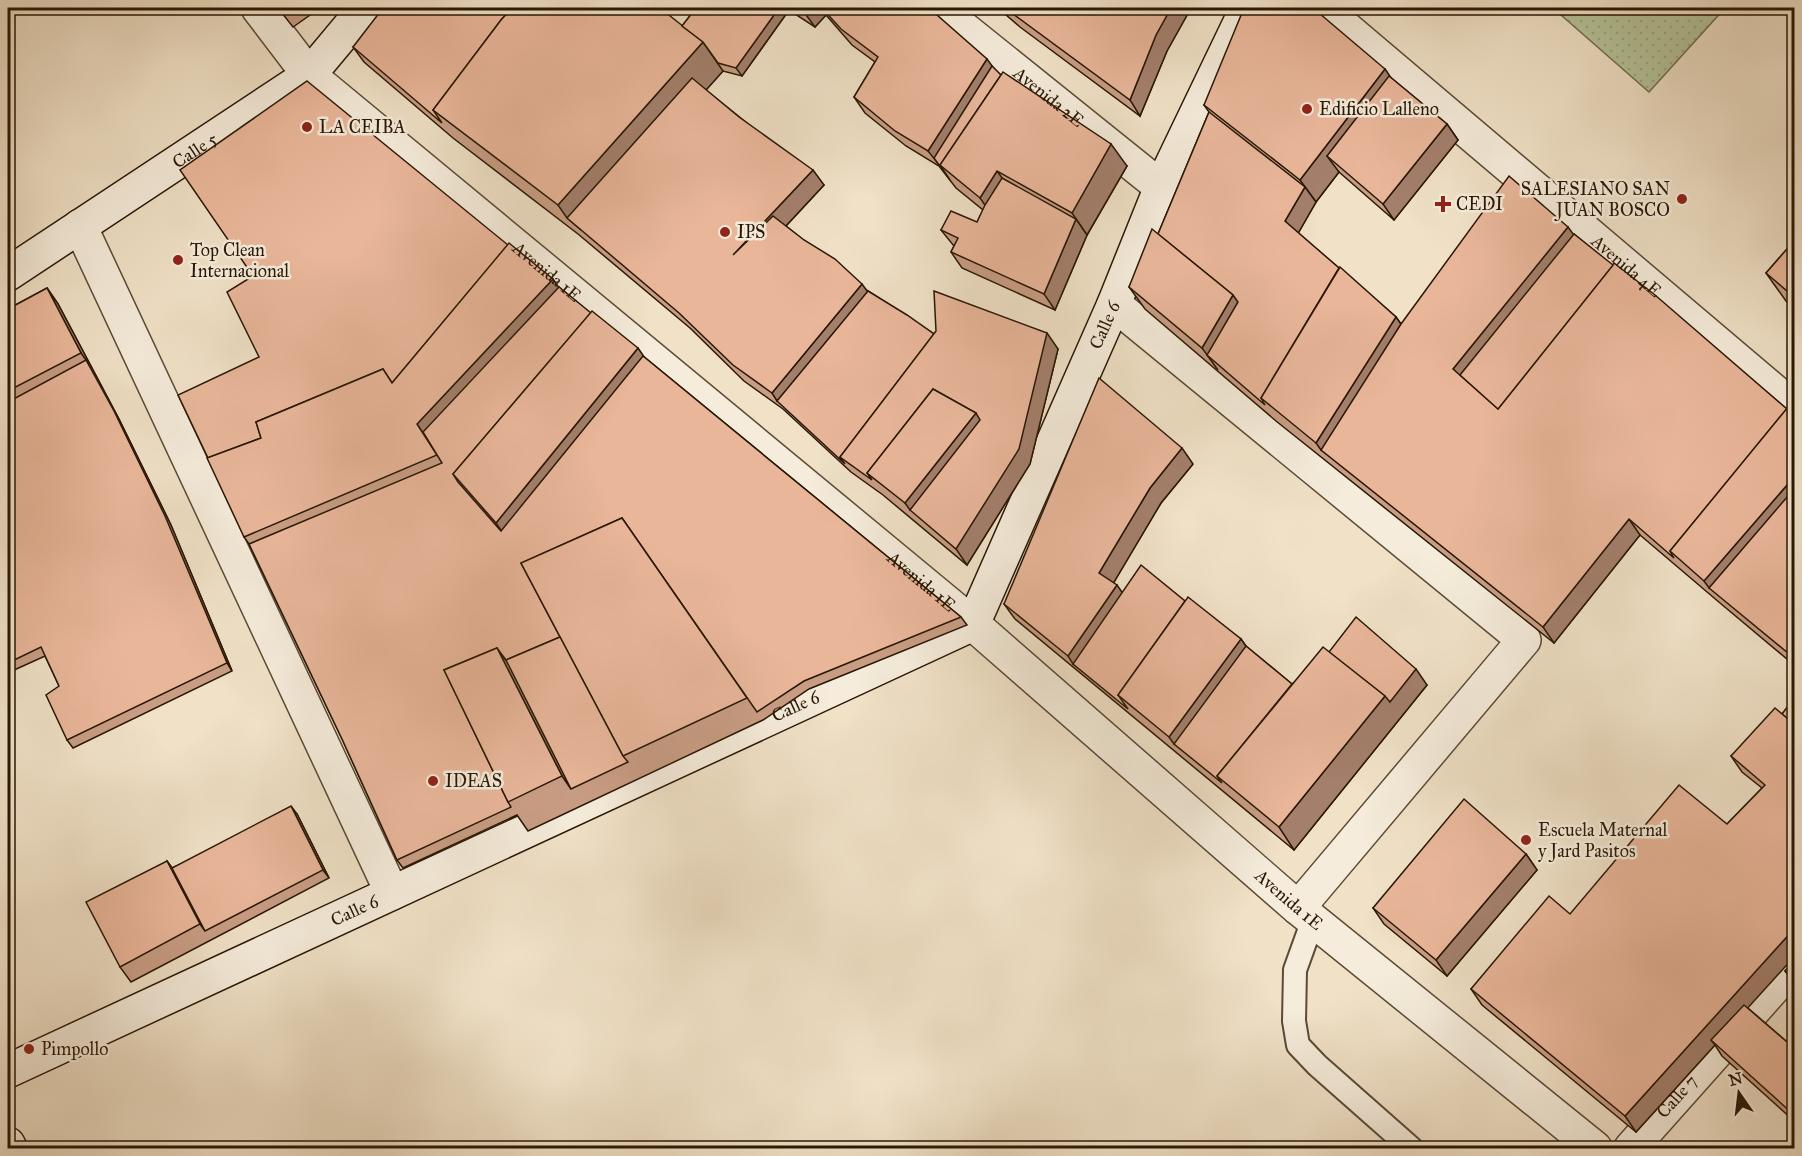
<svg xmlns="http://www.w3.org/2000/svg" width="1802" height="1156" viewBox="0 0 1802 1156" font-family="'IM FELL Great Primer',serif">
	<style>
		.grass { fill: url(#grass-dots); stroke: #6e6d4f; stroke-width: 1.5 }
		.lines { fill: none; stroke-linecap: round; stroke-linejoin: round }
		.lane-casing { stroke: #5a4a36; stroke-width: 26 }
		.street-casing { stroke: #5a4a36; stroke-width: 36 }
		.secondary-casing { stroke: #281705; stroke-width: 36 }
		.lane { stroke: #f5ecdb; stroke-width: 22 }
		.street { stroke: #f5ecdb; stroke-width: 33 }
		.secondary { stroke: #f5ecdb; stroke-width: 33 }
		.wall { fill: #c89d84; stroke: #281705; stroke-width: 1.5 }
		.shaded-wall { fill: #a37f6c; stroke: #281705; stroke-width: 1.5 }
		.building { fill: #e9b69a; stroke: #281705; stroke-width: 1.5 }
		.poi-dot { fill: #8f2418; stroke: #f5ecdb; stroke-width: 2 }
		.labels { text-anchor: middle; stroke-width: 5; stroke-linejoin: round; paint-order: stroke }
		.street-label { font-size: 18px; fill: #281705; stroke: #f5ecdb }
		.poi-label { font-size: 18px; fill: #281705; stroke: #f5ecdb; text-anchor: start }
	</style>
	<defs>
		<pattern id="grass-dots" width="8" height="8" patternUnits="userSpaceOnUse" patternTransform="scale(1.5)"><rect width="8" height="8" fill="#b5c399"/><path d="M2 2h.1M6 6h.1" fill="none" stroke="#9ca782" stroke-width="1.8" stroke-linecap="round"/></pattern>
	</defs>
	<rect width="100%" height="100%" fill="#f0e1c7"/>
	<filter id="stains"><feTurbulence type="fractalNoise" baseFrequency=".00333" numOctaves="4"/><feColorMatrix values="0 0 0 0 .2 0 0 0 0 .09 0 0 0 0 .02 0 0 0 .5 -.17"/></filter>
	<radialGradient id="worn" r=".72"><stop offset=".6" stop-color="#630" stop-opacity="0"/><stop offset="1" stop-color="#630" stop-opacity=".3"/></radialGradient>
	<polygon class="grass" points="1553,8 1725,8 1649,92"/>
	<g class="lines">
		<g class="lane-casing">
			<polyline id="lane" points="1313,920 1295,970 1294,1021 1298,1045 1317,1065 1411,1148"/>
		</g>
		<g class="street-casing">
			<g id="street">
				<path id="s1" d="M 258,8 L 309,75 L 973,624 L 1298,908 L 1595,1148"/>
				<path id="s2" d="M 938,8 L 1161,187"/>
				<path id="s3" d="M 1322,8 L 1794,408"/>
				<polyline points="80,226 392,893"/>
				<polyline points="1114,304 1524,640 1298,908"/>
				<path id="s4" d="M 1631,1148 L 1794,965"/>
			</g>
		</g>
		<g class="secondary-casing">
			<g id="secondary">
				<path id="s5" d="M 8,274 L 309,75 L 365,8"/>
				<path id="s6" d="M 8,1071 L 973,624 L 1114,304 L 1161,187 L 1247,8"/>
				<polyline points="8,1144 10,1148"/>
			</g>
		</g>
		<use href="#lane" class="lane"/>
		<use href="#street" class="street"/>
		<use href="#secondary" class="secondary"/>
	</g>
	<g class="wall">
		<polygon points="278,8 320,8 293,27"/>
		<polygon points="696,8 929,8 1001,75 1127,166 1087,235 1055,310 962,268 951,252 954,246 941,230 977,222 983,210 956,188 939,166 906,146 865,113 854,97 875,62 852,45 826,15 815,27 789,10 742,76 723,71 706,90 824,185 786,226 868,291 934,334 1058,349 1030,464 967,565 883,495 851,472 783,409 744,381 690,328 578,234 453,138 364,62 353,47 682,26"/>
		<polygon points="998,8 1191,8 1167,51 1140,116 1020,27"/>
		<polygon points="1385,69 1389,76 1447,124 1458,140 1394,220 1339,172 1316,202 1298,233 1396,317 1401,324 1574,234 1787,409 1794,413 1794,665 1720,603 1640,535 1554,643 1276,421 1145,309 1129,287 1158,234 1209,112 1204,105"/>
		<polygon points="1794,241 1794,309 1786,301 1766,273"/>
		<polygon points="559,287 961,617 967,625 809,689 763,720 528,831 517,815 403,868 397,860 342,739 249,544 244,537"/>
		<polygon points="47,288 58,304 119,419 171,525 232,671 73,748 67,740 59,686 45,656 12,671 8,664 8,309"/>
		<polygon points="1193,464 1161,503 1113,583 1122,593 1185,601 1241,639 1246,646 1292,684 1329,652 1427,685 1294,850 1015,619 1004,604"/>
		<polygon points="1782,714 1748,1008 1794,1048 1794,1121 1722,1056 1715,1045 1636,1132 1482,1005 1471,989 1570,914 1727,824 1762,788 1742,772 1731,756"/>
		<polygon points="297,814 329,878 131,982 120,967 167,861 172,868"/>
		<polygon points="1526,854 1537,870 1447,976 1384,924 1373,908"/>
		<polygon points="1794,961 1794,982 1791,979 1785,971"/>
	</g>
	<g class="shaded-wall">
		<polygon points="779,8 787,8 789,10 742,76 736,68"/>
		<polygon points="808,8 820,8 826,15 815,27 804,12"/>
		<polygon points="1171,8 1191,8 1167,51 1140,116 1130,100 1156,35"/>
		<polygon points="703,42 723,71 581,230 567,218 558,205"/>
		<polygon points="987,59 998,74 940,166 928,151"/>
		<polygon points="1385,69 1400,91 1327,156 1339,172 1316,202 1300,180"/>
		<polygon points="1447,124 1458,140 1394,220 1383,204"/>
		<polygon points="1111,144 1127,166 1087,235 1072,213"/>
		<polygon points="813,170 824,185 744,271 733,255"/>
		<polygon points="997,171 1013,193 996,221 980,198"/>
		<polygon points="1305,187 1316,202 1296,237 1285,221"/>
		<polygon points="1076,219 1087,235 1055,310 1044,294"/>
		<polygon points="1568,227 1579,242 1465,383 1453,369"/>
		<polygon points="553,279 564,295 437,455 417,424"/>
		<polygon points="862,284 873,299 777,401 772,393"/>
		<polygon points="47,288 58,304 119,419 171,525 232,671 227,663 86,360 81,353"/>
		<polygon points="1233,295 1249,317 1207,355 1218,370 1202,348"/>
		<polygon points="1396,317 1412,340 1321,450 1316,443"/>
		<polygon points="1047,333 1058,349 1030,464 967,565 956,549"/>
		<polygon points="638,348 649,364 507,539 496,523"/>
		<polygon points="976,413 991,435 910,510 905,503"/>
		<polygon points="1182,448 1193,464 1161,503 1110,589 1099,573 1150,488"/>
		<polygon points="1794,477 1794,518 1709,588 1704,581"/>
		<polygon points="1629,519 1640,535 1554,643 1543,627"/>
		<polygon points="1117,585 1128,601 1073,664 1068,656"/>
		<polygon points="1241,639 1256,661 1174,744 1169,737"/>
		<polygon points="497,648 517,676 571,789 562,776"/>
		<polygon points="1416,669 1427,685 1294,850 1279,827 1385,696"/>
		<polygon points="291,806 297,814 329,878 323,870"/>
		<polygon points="1526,854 1537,870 1447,976 1436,960"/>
		<polygon points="167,861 178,876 205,931 200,924"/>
		<polygon points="1794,929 1794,957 1715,1044 1711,1040 1715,1045 1636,1132 1625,1116"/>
	</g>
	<g class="building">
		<polygon points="279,8 287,8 282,11"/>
		<polygon points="383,8 512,8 501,20 433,110 442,123 353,47"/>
		<polygon points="512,8 660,8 703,42 558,205 433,110 501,20"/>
		<polygon points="696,8 779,8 736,68 718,63 703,42 682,26"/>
		<polygon points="798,8 808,8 804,12"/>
		<polygon points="822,8 929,8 987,59 928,151 895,131 854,97 878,57 841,29"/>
		<polygon points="1005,8 1171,8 1156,35 1130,100"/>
		<polygon points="1244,8 1313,8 1385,69 1300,180 1204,105"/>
		<polygon points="992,66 1001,75 940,165 950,180 934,158"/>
		<polygon points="1003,72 1111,144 1072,213 997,171 980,198 940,165"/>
		<polygon points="1389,76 1447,124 1383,204 1327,156"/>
		<polygon points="692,78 739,117 813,170 733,255 773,216 804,240 835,259 862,284 772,393 733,365 679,313 567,218"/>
		<polygon points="307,81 508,245 392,383 383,369 256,422 261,438 208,458 178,395 259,357 227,292 253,276 180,170"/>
		<polygon points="1209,112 1305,187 1285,221 1339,268 1261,398 1265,405 1207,355 1238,302 1233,295 1158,234"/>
		<polygon points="1509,176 1568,227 1453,369 1498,409 1614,263 1655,295 1787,409 1670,551 1674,558 1629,519 1543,627 1321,450 1401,324"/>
		<polygon points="1002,178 1076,219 1044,294 951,252 958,238 941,230 951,211 977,222 985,205"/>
		<polygon points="1152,229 1233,295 1202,348 1129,287"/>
		<polygon points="1574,234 1613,265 1498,409 1460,375"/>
		<polygon points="1794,241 1794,297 1766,273"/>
		<polygon points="509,243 553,279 417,424 437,455 244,537 207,458 261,438 256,422 383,369 392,383"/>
		<polygon points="1340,267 1396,317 1316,443 1261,398"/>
		<polygon points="559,287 591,313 453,474 458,482 501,531 643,356 961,617 804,681 757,712 622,518 521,563 560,637 506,660 497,648 444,670 508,802 511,807 397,860 342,739 249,544 442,463 423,432"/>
		<polygon points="47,288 81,353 8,391 8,309"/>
		<polygon points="868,291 907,315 934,334 840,457 845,464 777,401"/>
		<polygon points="934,291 1047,333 1019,449 956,549 910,510 980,420 976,413 933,389 867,473 872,480 840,457 936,331"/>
		<polygon points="592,311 638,348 496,523 453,474"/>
		<polygon points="86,360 114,411 165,516 227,663 67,740 46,695 59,686 41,647 8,663 8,402"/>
		<polygon points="1099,378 1182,448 1150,488 1099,573 1117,585 1068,656 1004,604"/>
		<polygon points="933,389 976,413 905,503 867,473"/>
		<polygon points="1788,407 1794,413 1794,477 1704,581 1670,551"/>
		<polygon points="1794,489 1794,658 1709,588"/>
		<polygon points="622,518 747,698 623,756 521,563"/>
		<polygon points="1141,565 1185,601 1118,695 1128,709 1073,664"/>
		<polygon points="1188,597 1241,639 1169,737 1118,695"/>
		<polygon points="1356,617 1416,669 1390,702 1385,696 1329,652"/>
		<polygon points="560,637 623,756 628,762 571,789 506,660"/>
		<polygon points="1246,646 1292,684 1217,776 1222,783 1174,744"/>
		<polygon points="1323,647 1385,696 1279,827 1217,776"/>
		<polygon points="497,648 562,776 508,802 444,670"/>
		<polygon points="1794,698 1794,724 1782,714"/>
		<polygon points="1775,708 1794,724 1794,929 1625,1116 1471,989 1549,896 1570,914 1679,785 1727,824 1765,785 1731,756"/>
		<polygon points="1464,799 1526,854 1436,960 1373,908"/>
		<polygon points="291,806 323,870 205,931 172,868"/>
		<polygon points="167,861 200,924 120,967 86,902"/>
		<polygon points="1794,961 1794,978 1785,971"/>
		<polygon points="1744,1005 1794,1048 1794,1115 1711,1040"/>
	</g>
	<g class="poi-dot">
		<circle cx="1307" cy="109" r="6"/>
		<circle cx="307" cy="127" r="6"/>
		<circle cx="1682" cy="199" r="6"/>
		<path d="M1440 195h6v6h6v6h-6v6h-6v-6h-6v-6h6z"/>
		<circle cx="725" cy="232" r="6"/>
		<circle cx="178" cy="260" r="6"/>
		<circle cx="433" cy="781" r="6"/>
		<circle cx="1526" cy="840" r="6"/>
		<circle cx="29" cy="1049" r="6"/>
	</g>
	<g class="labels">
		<g class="street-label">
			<text dy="6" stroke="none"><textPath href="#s2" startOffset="142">Avenida 2E</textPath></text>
			<text dy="6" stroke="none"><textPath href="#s5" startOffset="224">Calle 5</textPath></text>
			<text dy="6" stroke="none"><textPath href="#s3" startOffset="399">Avenida 4E</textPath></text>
			<text dy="6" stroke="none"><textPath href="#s1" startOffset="393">Avenida 1E</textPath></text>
			<text dy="6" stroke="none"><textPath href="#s6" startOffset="1390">Calle 6</textPath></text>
			<text dy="6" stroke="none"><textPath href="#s1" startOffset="879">Avenida 1E</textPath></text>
			<text dy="6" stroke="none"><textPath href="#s6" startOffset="868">Calle 6</textPath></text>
			<text dy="6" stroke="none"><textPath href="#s1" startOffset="1365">Avenida 1E</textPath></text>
			<text dy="6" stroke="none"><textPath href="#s6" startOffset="382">Calle 6</textPath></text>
			<text dy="6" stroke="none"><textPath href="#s4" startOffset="69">Calle 7</textPath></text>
		</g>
		<g class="poi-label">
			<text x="1319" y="115">Edificio Lalleno</text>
			<text x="319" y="133">LA CEIBA</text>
			<text x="1670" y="195" text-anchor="end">SALESIANO SAN<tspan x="1670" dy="21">JUAN BOSCO</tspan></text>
			<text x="1456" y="210">CEDI</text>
			<text x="737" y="238">IPS</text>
			<text x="190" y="256">Top Clean<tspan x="190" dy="21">Internacional</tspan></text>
			<text x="445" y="787">IDEAS</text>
			<text x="1538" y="836">Escuela Maternal<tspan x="1538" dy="21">y Jard Pasitos</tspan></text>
			<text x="41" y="1055">Pimpollo</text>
		</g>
	</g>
	<rect width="1802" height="1156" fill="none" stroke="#f0e1c7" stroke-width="30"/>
	<rect x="9" y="9" width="1784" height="1138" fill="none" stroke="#281705" stroke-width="3"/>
	<rect x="15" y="15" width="1772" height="1126" fill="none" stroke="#281705" stroke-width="1.5"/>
	<g transform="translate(1739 1093) rotate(346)" stroke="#f5ecdb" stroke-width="4.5" paint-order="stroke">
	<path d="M0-4.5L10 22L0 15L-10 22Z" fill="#281705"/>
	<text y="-9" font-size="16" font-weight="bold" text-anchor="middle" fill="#281705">N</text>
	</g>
	<rect width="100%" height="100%" filter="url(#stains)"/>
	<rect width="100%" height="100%" fill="url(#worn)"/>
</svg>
